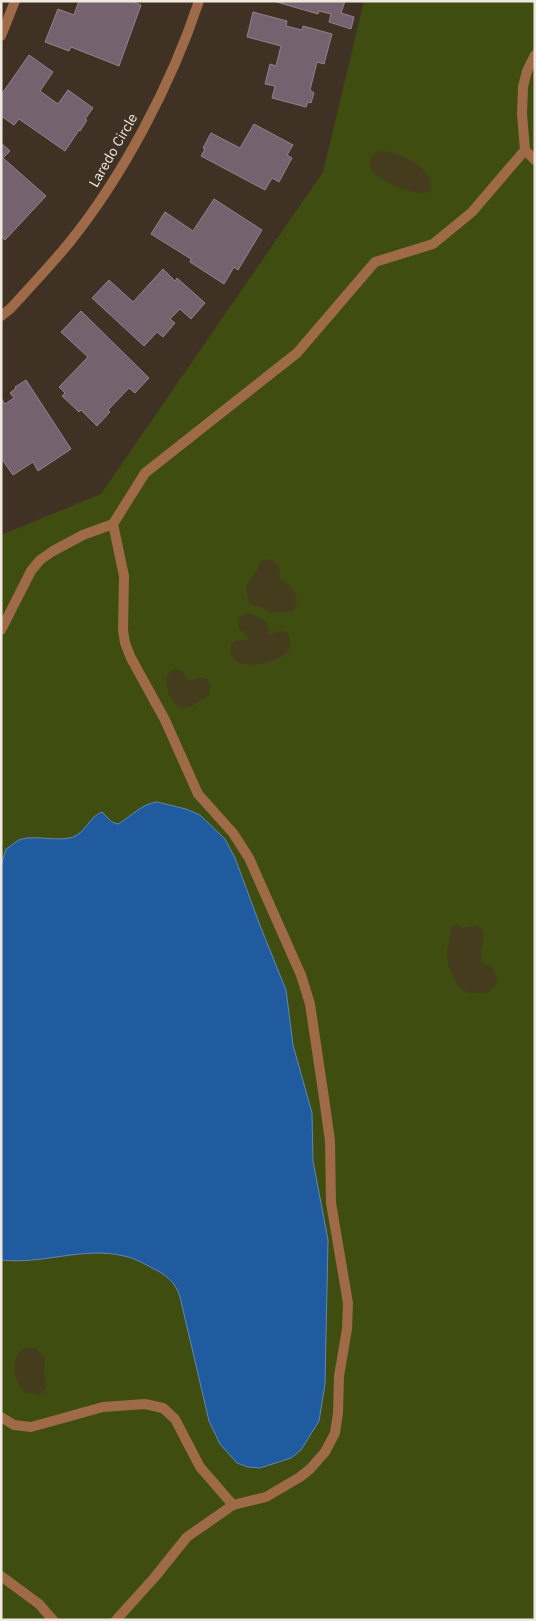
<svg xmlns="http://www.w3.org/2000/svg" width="536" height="1621" viewBox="0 0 536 1621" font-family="'IBM Plex Sans',sans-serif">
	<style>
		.green { fill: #3f4e10 }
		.sand { fill: #443c1c }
		.water { fill: #215b9f; stroke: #5f86b2 }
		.building { fill: #74626f; stroke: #94818e }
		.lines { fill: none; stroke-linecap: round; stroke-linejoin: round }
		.service { stroke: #9e6a47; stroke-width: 10 }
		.minor { stroke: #9e6a47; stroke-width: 10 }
		.labels { text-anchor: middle; stroke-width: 4; stroke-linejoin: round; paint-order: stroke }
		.street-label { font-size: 14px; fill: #f1e9e0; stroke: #3f3224 }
	</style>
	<rect width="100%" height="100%" fill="#3f3224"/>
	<polygon class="green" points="364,1 535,1 535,1620 1,1620 1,535 101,494 323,172"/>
	<g class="sand">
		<path d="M 379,151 C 399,151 434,167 431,190 C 420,200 383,182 374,173 C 369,168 369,164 370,158 L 376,152 Z"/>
		<path d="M 268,559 L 279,564 L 280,578 C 291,587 303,595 293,611 L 271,613 L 261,607 L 251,605 L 249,603 L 246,585 L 256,572 L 260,562 Z"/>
		<path d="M 247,613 L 253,614 L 267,623 L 269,635 L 280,631 L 287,632 C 290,638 292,645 288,651 C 279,665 221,676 232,643 L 236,640 L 249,640 L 238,626 L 239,617 Z"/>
		<path d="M 174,669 L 181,670 L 189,681 L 201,677 L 207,679 L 211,685 L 209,695 C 203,699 194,706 187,708 C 171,711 158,676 174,669 Z"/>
		<path d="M 456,924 L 463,928 L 476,925 L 482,929 C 486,940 480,950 481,961 L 485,965 L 491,965 C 493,968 497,978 497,982 C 495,996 471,995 463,990 C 455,985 450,971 448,963 C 445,951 450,940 451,928 Z"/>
		<path d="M 26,1348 L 36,1348 L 45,1359 L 44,1375 L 47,1384 L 42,1393 L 39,1395 C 35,1394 30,1394 27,1393 C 16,1387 11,1366 17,1356 C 19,1352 22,1350 26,1348 Z"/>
	</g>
	<path class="water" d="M 157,802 L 186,809 L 200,815 L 225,839 L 235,858 L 261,928 L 286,990 L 293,1045 L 312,1113 L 313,1161 L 328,1240 L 325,1384 L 319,1421 L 301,1450 L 291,1458 L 260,1468 L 248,1467 L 237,1463 L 220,1444 L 209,1421 L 180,1297 C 176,1282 165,1274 152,1268 C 143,1263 134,1258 124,1256 C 83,1246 42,1265 1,1260 L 1,866 L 6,849 C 11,846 17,840 22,839 C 35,835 59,842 73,837 C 85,833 90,816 102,812 L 112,822 L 118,824 C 132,816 141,804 157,802 Z"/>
	<g class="building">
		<polygon points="79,1 132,1 141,5 119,66 71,47 69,51 45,42 58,9 74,15"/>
		<polygon points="273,1 345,1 341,13 354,17 351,29 329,22 331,14 319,11 318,14"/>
		<polygon points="253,12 287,21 286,26 302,30 303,26 332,34 324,64 317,62 310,90 314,93 311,103 308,102 306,107 272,98 275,86 265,84 270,64 276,66 281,46 247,37"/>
		<polygon points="29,55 53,72 40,91 58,104 68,90 93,108 85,119 87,120 80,131 79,130 65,151 19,119 14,125 1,116 1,95"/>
		<polygon points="254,124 293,145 287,155 292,158 279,182 272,178 265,190 201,156 205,149 203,148 211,133 240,148"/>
		<polygon points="1,143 10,151 3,158 46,196 5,240 1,236"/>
		<polygon points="214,199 262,230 238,270 234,267 224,284 190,262 191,259 151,234 165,212 193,231"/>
		<polygon points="163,269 175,281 177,278 205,303 191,319 180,309 170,319 175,323 163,337 157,332 144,346 92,298 109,280 133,302"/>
		<polygon points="81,311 149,378 135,393 129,388 108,410 110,412 97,426 81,410 79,412 62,396 65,393 59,387 88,357 61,332"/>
		<polygon points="26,380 71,449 38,471 33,462 13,475 1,458 1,398 5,404 14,398 10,393 16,388 15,387"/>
	</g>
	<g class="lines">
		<g class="service">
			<polyline points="1,36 15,1"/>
			<polyline points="535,55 527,71 523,87 522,114 525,150 535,160"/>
			<polyline points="113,524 124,576 123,630 125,643 131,658 165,720 198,794 233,833 249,858 301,975 310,1004 324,1098 330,1141 331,1203 348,1303 347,1329 339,1376 338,1413 335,1433 325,1452 310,1469 300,1477 266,1497 233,1505 187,1537 154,1578 116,1620"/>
			<polyline points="1,630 31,571 40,560 53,551 83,535 113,524 145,473 297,353 375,262 433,244 472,212 525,150"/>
			<polyline points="1,1417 14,1425 31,1427 103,1407 145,1404 163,1408 175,1419 200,1467 233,1505"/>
			<polyline points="1,1576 39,1604 53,1620"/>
		</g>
		<path class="minor" d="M 1,316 L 11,308 C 30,287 51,265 69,243 C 123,176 172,83 199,1"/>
	</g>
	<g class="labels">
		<g class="street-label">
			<text transform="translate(113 150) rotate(-60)" y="5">Laredo Circle</text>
		</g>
	</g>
	<rect width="536" height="1621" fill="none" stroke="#f1e9e0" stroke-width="5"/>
</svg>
